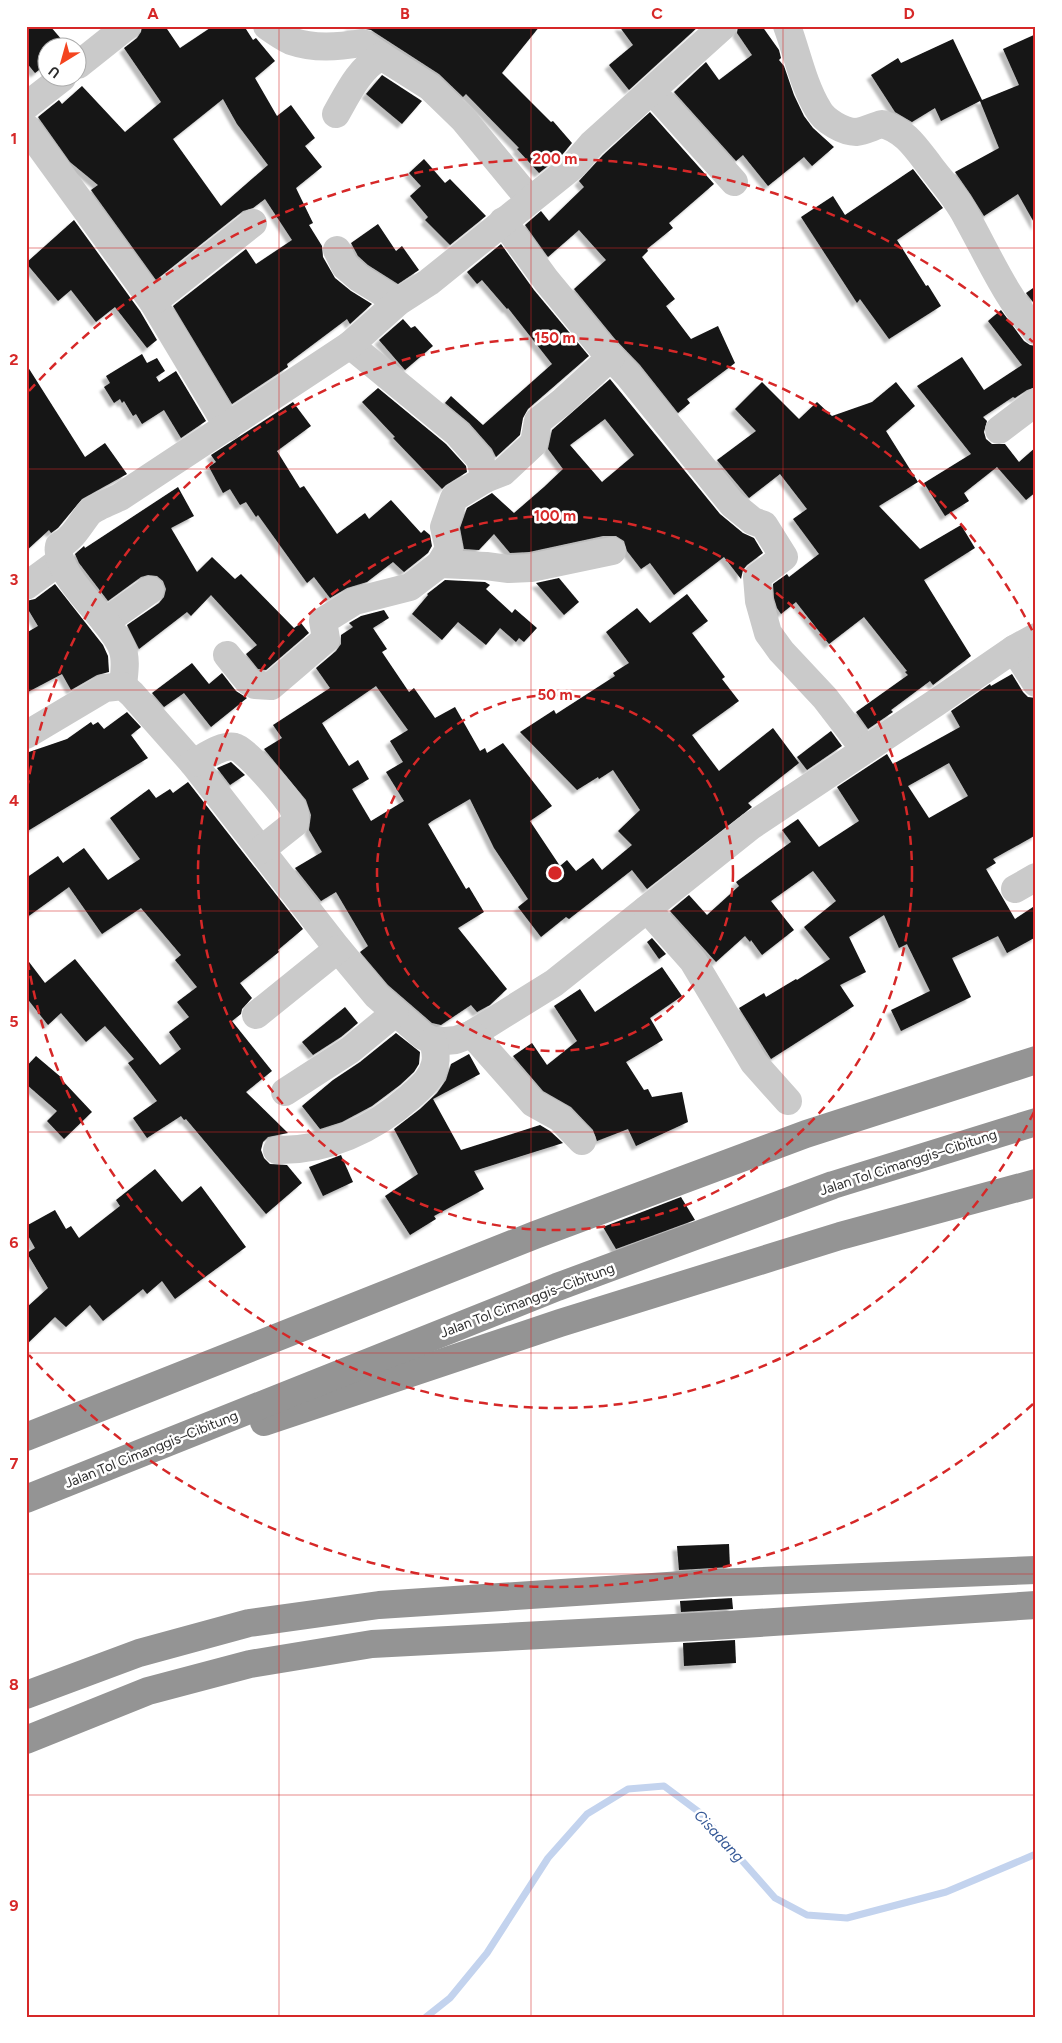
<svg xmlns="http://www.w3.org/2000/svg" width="1062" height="2043" viewBox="0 0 1062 2043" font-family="Figtree,sans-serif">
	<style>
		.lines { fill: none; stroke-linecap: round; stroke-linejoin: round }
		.stream { stroke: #c3d3ee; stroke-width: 7 }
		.building { fill: #141414; fill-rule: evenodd; filter: url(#shadow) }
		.minor { stroke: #cacaca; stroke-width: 28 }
		.highway { stroke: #949494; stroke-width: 28 }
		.grid { fill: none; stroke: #d62828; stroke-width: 1; stroke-opacity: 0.55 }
		.ring { fill: none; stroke: #d62828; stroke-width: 2.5; stroke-dasharray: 9 6 }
		.labels { text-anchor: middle; stroke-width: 5; stroke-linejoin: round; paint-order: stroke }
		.street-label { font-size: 14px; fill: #2d2d2d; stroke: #fff }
		.water-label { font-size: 15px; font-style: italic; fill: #355896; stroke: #fff }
		.centre { fill: #d62828; stroke: #fff; stroke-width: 2.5 }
		.ring-label { font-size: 15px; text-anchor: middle; font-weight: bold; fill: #d62828; stroke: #fff; stroke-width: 5; stroke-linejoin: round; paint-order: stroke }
		.neatline { fill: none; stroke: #d62828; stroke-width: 2 }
		.grid-label { font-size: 16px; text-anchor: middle; font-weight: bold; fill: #d62828 }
	</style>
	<defs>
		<filter id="shadow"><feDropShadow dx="-4.5" dy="4.5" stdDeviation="1" flood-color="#0004"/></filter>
	</defs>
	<rect width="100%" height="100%" fill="#fff"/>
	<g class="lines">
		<polyline class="stream" points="426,2017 450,1998 487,1953 548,1858 587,1814 628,1789 664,1786 699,1812 775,1898 807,1915 847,1918 946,1892 1036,1854"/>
	</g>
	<g class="building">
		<polygon points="26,26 50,26 69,48 47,48 48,63 35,73 26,62"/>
		<path d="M 142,26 L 165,26 L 180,48 L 213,26 L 244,26 L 253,40 L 256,38 L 275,61 L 255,78 L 277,116 L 291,105 L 315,138 L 305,146 L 322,167 L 296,188 L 313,223 L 309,225 L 322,246 L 323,257 L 335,278 L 351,291 L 372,304 L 350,324 L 347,319 L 287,364 L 288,367 L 232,404 L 173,306 L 246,249 L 256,264 L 292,240 L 265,199 L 253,208 L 243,211 L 156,280 L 91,190 L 98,185 L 70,162 L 38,117 L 59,100 L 62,104 L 82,86 L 125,132 L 161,102 L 124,48 L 137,38 L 141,32 ZM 223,99 L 237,124 L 268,165 L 221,206 L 173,139 Z"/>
		<polygon points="349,26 540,26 502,73 551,122 553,121 572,143 562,155 539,173 517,149 519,148 466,94 463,97 439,74 371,30 360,28 353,29"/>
		<polygon points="619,26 699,26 629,90 609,65 633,45"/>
		<polygon points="738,26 762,26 779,50 781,58 779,60 784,66 794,95 804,116 813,128 834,147 812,166 804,157 768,186 743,155 736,161 674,92 706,62 719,80 752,55 737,33"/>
		<polygon points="1036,34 1036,226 1018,194 984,216 971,195 955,172 999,148 980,101 941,121 935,108 912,122 895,112 871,75 898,58 901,63 953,39 982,100 1019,85 1003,49"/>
		<polygon points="382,75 422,101 402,124 366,94"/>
		<polygon points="650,112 714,184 669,223 673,228 647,249 648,251 642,257 675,299 666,306 691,339 718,326 735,363 687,399 690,403 678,413 640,365 615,339 574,289 606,260 579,230 548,257 525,225 541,211 549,221 584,187 579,181 603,155"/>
		<polygon points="424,159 445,183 450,179 486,216 450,245 425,220 428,217 410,196 421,186 409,173"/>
		<polygon points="913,169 943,208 897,240 926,286 928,285 941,306 889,339 860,299 857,303 801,217 833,196 845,215"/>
		<polygon points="74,220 140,311 157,340 147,348 115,307 96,322 71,290 58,301 26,263"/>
		<polygon points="378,224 396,251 402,246 419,270 398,284 368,265 358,256 351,243"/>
		<polygon points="501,244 534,290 589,356 528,409 523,418 520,435 496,457 492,449 469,423 445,403 451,396 483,425 552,364 508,308 507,309 482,280 477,284 467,272"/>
		<polygon points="1036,286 1036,306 1026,293"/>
		<polygon points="1001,310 1024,341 1030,345 1036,346 1036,387 1027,390 1015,398 1013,397 983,417 987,421 984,432 986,439 992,444 1005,444 1019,462 1036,447 1036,492 1026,500 997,467 964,493 969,501 945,516 924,483 971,454 917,386 962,357 984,390 1022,365 988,321"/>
		<polygon points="403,319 411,328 415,326 433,346 405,370 379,340"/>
		<polygon points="142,354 147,363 157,358 165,371 156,377 159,382 176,371 206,421 181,438 164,410 142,424 136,414 133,416 124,401 122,403 120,399 114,403 104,387 110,383 106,376"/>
		<polygon points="26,364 85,457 105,443 127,474 82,499 58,528 51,533 49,530 26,551"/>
		<path d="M 610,379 L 720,514 L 743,533 L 754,538 L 763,553 L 747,565 L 743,570 L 741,579 L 724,557 L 674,595 L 650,563 L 641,569 L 627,551 L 624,541 L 616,536 L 603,536 L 529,552 L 510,553 L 494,534 L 479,550 L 464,549 L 460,528 L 467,508 L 492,493 L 514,513 L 544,487 L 563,469 L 548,449 L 552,430 ZM 605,419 L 634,455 L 602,482 L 570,445 Z"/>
		<polygon points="762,382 799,419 817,402 832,416 872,402 896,382 915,406 886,431 918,482 879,506 920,549 961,525 975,548 924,580 971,656 933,685 930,681 891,710 893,712 868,729 856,712 908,675 905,672 907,671 864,617 829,644 796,602 781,614 777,608 774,598 773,584 787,574 789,577 819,554 793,519 807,509 780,474 749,498 717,460 756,431 735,409"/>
		<polygon points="378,388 446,444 466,466 467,472 446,485 442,489 393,438 395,437 362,402"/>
		<polygon points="293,402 311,426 277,451 300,488 304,486 337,534 365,513 369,519 391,500 421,533 424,530 430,535 432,546 428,553 404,572 393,562 367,582 347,588 330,598 314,577 307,583 258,515 256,517 246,502 240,505 230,489 223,493 209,467 216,462 211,455"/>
		<polygon points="178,487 194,516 171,528 197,572 212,557 235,579 241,574 294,628 301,623 309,633 266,670 258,669 246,654 257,645 211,595 191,616 187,612 139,649 127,625 159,603 164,597 166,589 163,581 157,576 148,575 141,577 108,601 79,563 75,554 84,546 85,548"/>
		<polygon points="559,578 579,602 564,615 536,583"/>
		<polygon points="445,580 485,582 490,585 486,589 512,613 515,609 537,628 524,642 519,638 516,642 500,628 486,645 458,622 442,640 412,614 428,595 427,594"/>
		<polygon points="55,584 103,645 108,656 109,672 97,675 71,690 62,674 26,693 26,633 38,626 26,606 26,601 35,599"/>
		<path d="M 687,594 L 708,621 L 692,633 L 725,677 L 722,679 L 739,701 L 692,735 L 719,771 L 773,728 L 799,763 L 748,803 L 752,807 L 647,889 L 632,870 L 569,919 L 566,917 L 541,937 L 518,907 L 528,899 L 494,848 L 470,799 L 432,821 L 428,824 L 466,889 L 469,887 L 484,912 L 458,928 L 507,989 L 490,1005 L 477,1012 L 471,1005 L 441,1025 L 432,1023 L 388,985 L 360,952 L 368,946 L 336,892 L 321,901 L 295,868 L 322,852 L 309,830 L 311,815 L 306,800 L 264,749 L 282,738 L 273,725 L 330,688 L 316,668 L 336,651 L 341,644 L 341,635 L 353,627 L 349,623 L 361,616 L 384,610 L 389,618 L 373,628 L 387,649 L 382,652 L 409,692 L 414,688 L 435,718 L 455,707 L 480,751 L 485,748 L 487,753 L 503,743 L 552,806 L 530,821 L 560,866 L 567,860 L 576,871 L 593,858 L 602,870 L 632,845 L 618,831 L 640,810 L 613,770 L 599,779 L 598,777 L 577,790 L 520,732 L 554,710 L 556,714 L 615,676 L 613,673 L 629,663 L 606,632 L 637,608 L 650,623 ZM 376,686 L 408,730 L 390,741 L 403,762 L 386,772 L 404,801 L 371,821 L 352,789 L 369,779 L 358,760 L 349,766 L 322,723 Z"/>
		<polygon points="192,663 209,684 222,673 236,691 247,698 211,727 184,693 164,707 152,693"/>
		<path d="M 1012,674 L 1023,692 L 1028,697 L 1036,698 L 1036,835 L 993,859 L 996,863 L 986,869 L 1015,919 L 1036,905 L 1036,937 L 1007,953 L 998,936 L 952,958 L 971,997 L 901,1031 L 891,1010 L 930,991 L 907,944 L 899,948 L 884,915 L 849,937 L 866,972 L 840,985 L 854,1006 L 771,1059 L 739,1008 L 764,993 L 766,997 L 796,979 L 797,980 L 830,959 L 804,927 L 836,901 L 813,871 L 771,901 L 794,930 L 762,955 L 751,940 L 750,942 L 745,936 L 716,962 L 670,911 L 689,895 L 707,915 L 739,886 L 736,882 L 791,842 L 782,830 L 798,819 L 819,847 L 859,821 L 837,787 L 887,754 L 893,764 L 960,727 L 951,711 L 990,684 L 991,686 ZM 949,763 L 968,796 L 929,818 L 908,786 Z"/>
		<polygon points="127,712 141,727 131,735 148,758 26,832 26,753 67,739 91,722 93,725 98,722 104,729"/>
		<polygon points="831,731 842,746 807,770 797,757"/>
		<polygon points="231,762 245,775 230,785 217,768"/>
		<polygon points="188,782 303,929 278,950 279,952 240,983 252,998 242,1009 241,1014 232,1021 272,1071 246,1092 288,1133 268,1137 263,1142 261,1150 264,1158 270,1164 287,1165 302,1183 266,1214 186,1119 184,1120 181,1116 147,1138 133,1118 157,1101 128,1063 134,1059 105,1026 86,1042 61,1013 48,1025 26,997 26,958 45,983 75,959 160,1065 181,1049 169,1032 189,1017 177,1002 197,987 175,960 181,955 141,908 102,934 69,887 26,918 26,878 58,856 63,863 84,848 108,880 140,859 110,818 149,789 156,798 170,789 173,793"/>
		<polygon points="652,938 666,954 659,959 647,942"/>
		<polygon points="662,967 682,996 650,1018 663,1040 626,1062 644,1090 648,1089 652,1097 682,1092 688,1122 636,1146 628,1129 597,1141 593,1130 571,1107 543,1091 513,1056 532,1043 547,1065 577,1041 554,1006 580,989 595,1012"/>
		<polygon points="345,1007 358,1023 341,1037 313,1055 302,1042"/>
		<polygon points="396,1033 420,1052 419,1064 414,1072 400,1085 372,1106 342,1122 320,1129 302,1106 333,1080 360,1062"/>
		<polygon points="469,1054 480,1074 433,1099 461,1150 540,1125 550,1131 563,1143 474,1171 484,1189 434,1216 436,1219 410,1235 385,1196 418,1174 394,1129 420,1109 437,1093 446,1080 451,1064"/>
		<polygon points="36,1056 62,1078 61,1079 92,1112 64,1139 47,1121 57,1111 26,1084 26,1067"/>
		<polygon points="341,1155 353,1182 323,1196 309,1167"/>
		<polygon points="155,1169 182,1202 201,1186 246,1247 175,1299 162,1281 147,1294 143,1289 103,1321 90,1305 66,1327 55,1317 26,1345 26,1308 48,1288 27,1253 35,1248 26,1232 26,1226 55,1210 66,1229 71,1226 79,1238 120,1206 116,1200"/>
		<polygon points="681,1197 695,1220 616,1249 603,1227"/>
		<polygon points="729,1544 730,1567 679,1570 677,1546"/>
		<polygon points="732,1598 733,1609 681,1612 680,1601"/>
		<polygon points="735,1640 736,1663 684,1666 683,1643"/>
	</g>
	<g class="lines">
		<g class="minor">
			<path d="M 267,26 C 274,31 283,37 291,41 C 314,49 338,47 362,43 L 381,56"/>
			<path d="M 787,26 C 797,53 803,84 818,109 C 824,121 844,132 856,132 C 865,131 874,126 882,124 C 905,130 916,148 930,166 C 942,182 957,198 966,216 C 988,255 1005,296 1036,331"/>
			<polyline points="78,65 127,26"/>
			<polyline points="652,91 734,182"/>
			<polyline points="26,106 62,78"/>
			<path d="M 336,114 C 348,93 359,69 381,56 L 430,87 L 464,120 L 530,200"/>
			<polyline points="26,127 153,302 228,427"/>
			<polyline points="503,221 546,280 603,349 628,375 732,504 753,521 764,525 784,557 757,577 759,601 768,633 781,651 825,698 865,750"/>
			<polyline points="337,250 345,266 359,278 398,302"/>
			<polyline points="153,302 253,223"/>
			<polyline points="999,430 1036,402"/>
			<polyline points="485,479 503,472 534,443 538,421 562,402 611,357"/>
			<polyline points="440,564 486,566 509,569 531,568 612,551"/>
			<polyline points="26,586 60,561"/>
			<polyline points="105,622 150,590"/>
			<polyline points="1014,649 1036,683"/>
			<polyline points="227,655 248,681 255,685 271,686 326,639 323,621 355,601 410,587 440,564 449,549 444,527 454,498 485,479 480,459 457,433 350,345"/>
			<path d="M 123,686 C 124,674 127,660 122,648 C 112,620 53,575 59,546 C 73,538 79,526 88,514 C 93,508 112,501 120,497 L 350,345 L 398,302 L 429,282 L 573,166 L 592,144 L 723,26"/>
			<polyline points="26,735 105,688 123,686 132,694 193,763 338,949 377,996 423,1036 433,1041 445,1041 456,1040 472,1034 554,983 751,826 937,702 1014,649 1036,637"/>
			<path d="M 193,763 C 205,757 222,744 235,747 C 246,749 283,794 291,805 C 295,811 296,816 295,823 L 261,850"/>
			<polyline points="1015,889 1036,877"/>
			<polyline points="647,909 693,961 754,1063 788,1101"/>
			<polyline points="256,1015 338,949"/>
			<polyline points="472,1034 533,1103 560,1118 582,1141"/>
			<polyline points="285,1092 350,1050 395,1013"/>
			<path d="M 277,1150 C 326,1151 373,1130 410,1097 C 421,1087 432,1078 435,1064 C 437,1056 435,1048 433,1041"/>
		</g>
		<g class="highway">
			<polyline points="264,1422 560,1323 840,1236 1036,1183"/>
			<polyline points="26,1437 535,1235 806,1134 1036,1060"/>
			<polyline points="26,1499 557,1287 833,1185 1036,1122"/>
			<polyline points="26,1695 139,1653 249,1623 379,1605 713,1583 1036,1570"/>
			<polyline points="26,1740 148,1691 250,1664 372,1644 712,1626 1036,1605"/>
		</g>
	</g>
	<path class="grid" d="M 279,26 L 279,2017M 531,26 L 531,2017M 783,26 L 783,2017M 26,248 L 1036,248M 26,469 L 1036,469M 26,690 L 1036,690M 26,911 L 1036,911M 26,1132 L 1036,1132M 26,1353 L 1036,1353M 26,1574 L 1036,1574M 26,1795 L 1036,1795"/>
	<g class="ring">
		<circle cx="555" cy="873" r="178"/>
		<circle cx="555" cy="873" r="357"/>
		<path d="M1034 1112A535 535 0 0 1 27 957M27 789A535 535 0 0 1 1034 634"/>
		<path d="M1033 1404A714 714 0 0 1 29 1355M29 391A714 714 0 0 1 1033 342"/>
	</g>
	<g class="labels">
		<g class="street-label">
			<text transform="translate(908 1162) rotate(-18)" y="5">Jalan Tol Cimanggis–Cibitung</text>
			<text transform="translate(527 1300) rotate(-21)" y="5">Jalan Tol Cimanggis–Cibitung</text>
			<text transform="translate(151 1449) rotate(-22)" y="5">Jalan Tol Cimanggis–Cibitung</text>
		</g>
		<g class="water-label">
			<text transform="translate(719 1836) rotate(47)" y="5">Cisadang</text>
		</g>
	</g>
	<circle cx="555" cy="873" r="8" class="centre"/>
	<g class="ring-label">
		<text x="555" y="164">200 m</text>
		<text x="555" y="343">150 m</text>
		<text x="555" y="521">100 m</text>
		<text x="555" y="700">50 m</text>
	</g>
	<rect width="1062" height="2043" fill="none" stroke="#ffffff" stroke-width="55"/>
	<g transform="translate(62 62) rotate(217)"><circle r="24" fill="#ffffff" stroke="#ababab"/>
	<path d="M0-4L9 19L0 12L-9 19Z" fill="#f4441f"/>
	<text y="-8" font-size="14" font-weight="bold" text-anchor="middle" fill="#2d2d2d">U</text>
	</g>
	<rect x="28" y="28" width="1006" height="1988" class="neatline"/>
	<g class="grid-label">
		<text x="153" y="19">A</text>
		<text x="405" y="19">B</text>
		<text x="657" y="19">C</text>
		<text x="909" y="19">D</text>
		<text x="14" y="144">1</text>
		<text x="14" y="365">2</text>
		<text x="14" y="585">3</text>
		<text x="14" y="806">4</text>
		<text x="14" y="1027">5</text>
		<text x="14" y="1248">6</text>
		<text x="14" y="1469">7</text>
		<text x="14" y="1690">8</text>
		<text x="14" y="1911">9</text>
	</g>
</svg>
